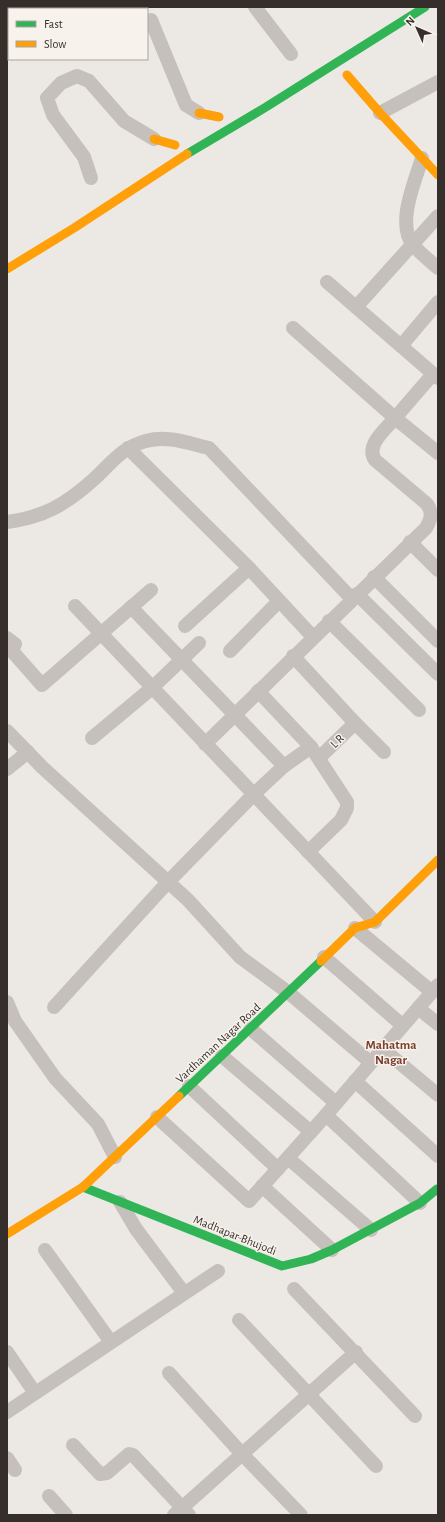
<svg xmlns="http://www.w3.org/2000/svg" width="445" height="1522" viewBox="0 0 445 1522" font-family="'Alegreya Sans',sans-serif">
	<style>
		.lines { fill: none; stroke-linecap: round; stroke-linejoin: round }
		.street { stroke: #c6c0bc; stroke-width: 14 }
		.fast { stroke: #30b455; stroke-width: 9 }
		.slow { stroke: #ff9f0a; stroke-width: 9 }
		.labels { text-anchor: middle; stroke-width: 3; stroke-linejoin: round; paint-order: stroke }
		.street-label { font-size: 12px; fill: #362e2b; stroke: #f8f2ec }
		.neighbourhood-label { font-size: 13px; font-weight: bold; fill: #7b3f2e; stroke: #f8f2ec }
	</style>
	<rect width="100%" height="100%" fill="#ece8e4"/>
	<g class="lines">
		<g class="street">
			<polyline points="255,7 291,54"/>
			<polyline points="151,20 186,105 199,113"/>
			<polyline points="380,113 438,82"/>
			<path d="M 422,158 C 415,182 396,223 413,245 C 420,253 430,261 438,268"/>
			<polyline points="91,178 84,157 53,115 47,98 61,83 77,76 89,81 124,121 154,139"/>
			<polyline points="327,282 438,378"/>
			<polyline points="356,307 438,216"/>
			<polyline points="401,346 438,302"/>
			<polyline points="433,374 395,418 438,453"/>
			<polyline points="128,448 249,568 313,637"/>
			<path d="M 7,522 C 44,517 65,505 93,480 C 111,464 120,448 146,441 C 167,435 188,443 209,448 L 352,599"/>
			<polyline points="410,542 438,570"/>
			<polyline points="374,577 438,641"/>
			<polyline points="357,594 438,674"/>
			<polyline points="75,606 375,922"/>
			<polyline points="131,607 284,766"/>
			<polyline points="329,621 419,710"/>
			<polyline points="185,626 249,568"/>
			<polyline points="7,638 15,644 12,651 42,685 151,590"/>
			<polyline points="230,651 279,601"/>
			<polyline points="293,656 355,723 384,752"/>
			<polyline points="258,691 311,747 347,802 347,808 341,820 308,852"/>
			<polyline points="7,731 42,767 188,900 240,957 289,993 370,1062"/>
			<polyline points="92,738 152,688 199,643"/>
			<path d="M 205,744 L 426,528 C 431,519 433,513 427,504 L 375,460 C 365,445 386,429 395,418 L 293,328"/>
			<polyline points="319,758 355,723"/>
			<polyline points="7,769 28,752"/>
			<polyline points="355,928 432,992"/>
			<polyline points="324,957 402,1025"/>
			<polyline points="7,1002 15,1021 55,1078 98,1124 115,1157"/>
			<polyline points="54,1007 168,882 253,795 284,766 311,747"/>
			<polyline points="418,1008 438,1024"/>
			<polyline points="251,1029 336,1103"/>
			<polyline points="383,1049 438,1095"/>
			<polyline points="222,1056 311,1132"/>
			<polyline points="355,1081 438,1156"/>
			<polyline points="189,1086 278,1169"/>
			<polyline points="326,1115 420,1203"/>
			<polyline points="157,1117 249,1201 326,1115 438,985"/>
			<polyline points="288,1158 371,1230"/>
			<polyline points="262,1186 332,1250"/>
			<polyline points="120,1202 136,1229 184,1293"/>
			<polyline points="45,1250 111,1342"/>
			<polyline points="294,1289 415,1416"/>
			<polyline points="239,1320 376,1466"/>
			<polyline points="7,1352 35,1393"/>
			<polyline points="169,1373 242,1454 301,1515"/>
			<polyline points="7,1412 218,1271"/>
			<polyline points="73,1445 100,1474 107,1473 129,1454 133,1455 189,1515"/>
			<polyline points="7,1458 15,1470"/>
			<polyline points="49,1496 66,1515"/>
			<polyline points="174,1515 356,1352"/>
		</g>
		<g class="fast">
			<polyline points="187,154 266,107 425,7"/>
			<polyline points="179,1096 321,961"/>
			<polyline points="83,1187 282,1266 311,1259 332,1250 420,1203 437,1189 438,1191"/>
		</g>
		<g class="slow">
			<polyline points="347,75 380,113 438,175"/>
			<polyline points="199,113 219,117"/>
			<polyline points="154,139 175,145"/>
			<polyline points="7,269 74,228 187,154"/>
			<polyline points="321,961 355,928 375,922 438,860"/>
			<polyline points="7,1234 83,1187 179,1096"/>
		</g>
	</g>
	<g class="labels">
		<g class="street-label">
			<text transform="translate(337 741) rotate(-45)" y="4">L R</text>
			<text transform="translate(218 1043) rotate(-43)" y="4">Vardhaman Nagar Road</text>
			<text transform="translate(235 1235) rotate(22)" y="4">Madhapar-Bhujodi</text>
		</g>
		<g class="neighbourhood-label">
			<text x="391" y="1049">Mahatma<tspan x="391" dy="15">Nagar</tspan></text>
		</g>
	</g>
	<rect width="445" height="1522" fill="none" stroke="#362e2b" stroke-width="16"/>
	<rect x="8" y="8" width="140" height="52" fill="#f8f2ec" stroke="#aaa49f"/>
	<rect x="16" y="21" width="20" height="6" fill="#30b455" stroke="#aaa49f"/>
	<text x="44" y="28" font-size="12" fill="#362e2b">Fast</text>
	<rect x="16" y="41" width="20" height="6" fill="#ff9f0a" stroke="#aaa49f"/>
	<text x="44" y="48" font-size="12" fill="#362e2b">Slow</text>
	<g transform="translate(417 28) rotate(315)" stroke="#f8f2ec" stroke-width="3" paint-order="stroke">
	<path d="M0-3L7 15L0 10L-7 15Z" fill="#362e2b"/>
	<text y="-6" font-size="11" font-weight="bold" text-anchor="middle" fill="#362e2b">N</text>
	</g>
</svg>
